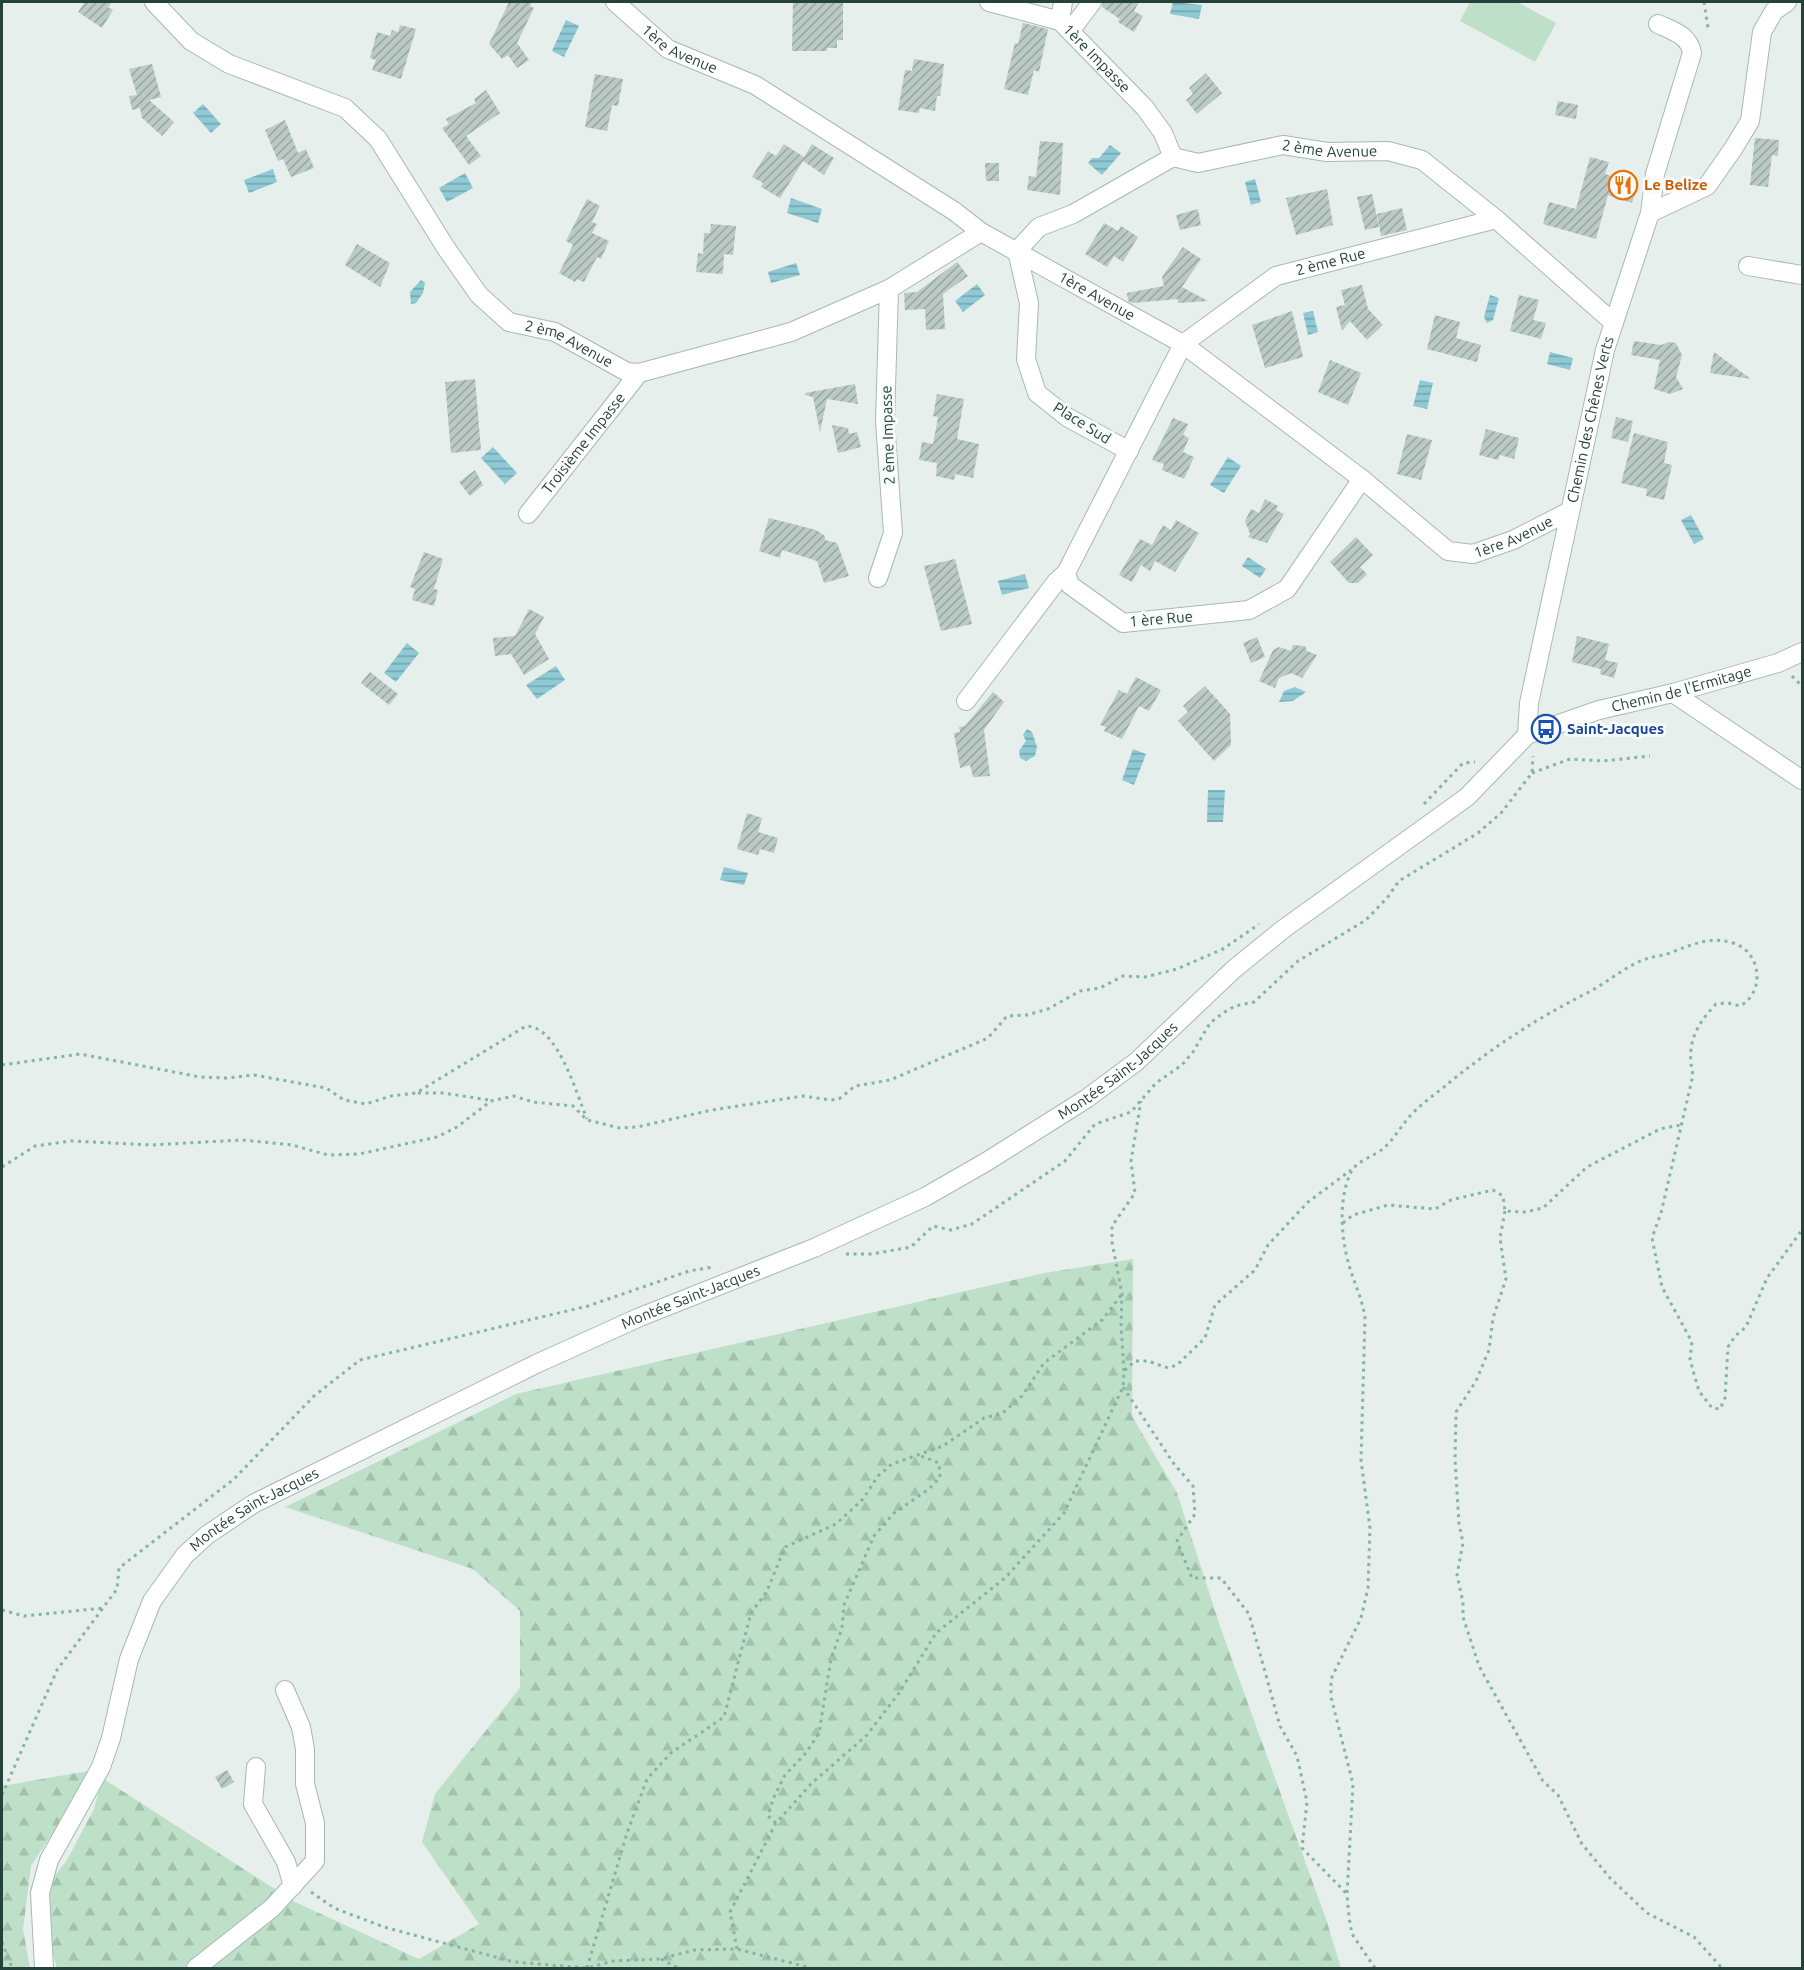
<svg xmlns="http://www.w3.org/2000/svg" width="1804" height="1970" viewBox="0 0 1804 1970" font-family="Ubuntu,sans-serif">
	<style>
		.forest { fill: url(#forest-firs) }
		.pitch { fill: #bfe0c8 }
		.water { fill: url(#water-rules) }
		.building { fill: url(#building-hatch) }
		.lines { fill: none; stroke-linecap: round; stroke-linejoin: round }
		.minor-casing { stroke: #a8b8b2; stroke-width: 20 }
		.path { stroke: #86b3a5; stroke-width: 3; stroke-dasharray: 3 4.5; stroke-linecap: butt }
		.minor { stroke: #fff; stroke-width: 18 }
		.labels { text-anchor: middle; stroke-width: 6; stroke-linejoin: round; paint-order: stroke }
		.street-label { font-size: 15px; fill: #24423a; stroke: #f7fbf9 }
		.food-label { font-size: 15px; font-weight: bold; fill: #c56008; stroke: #f7fbf9; text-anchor: start }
		.transit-label { font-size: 15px; font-weight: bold; fill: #164399; stroke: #f7fbf9; text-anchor: start }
	</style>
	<defs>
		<pattern id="forest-firs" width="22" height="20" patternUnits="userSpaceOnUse" patternTransform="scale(1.5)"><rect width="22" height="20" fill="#bfe0c8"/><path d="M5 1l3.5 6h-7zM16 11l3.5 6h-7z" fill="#a4c1ad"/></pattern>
		<pattern id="water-rules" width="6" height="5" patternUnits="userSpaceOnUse" patternTransform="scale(1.5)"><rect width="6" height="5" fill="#8ec9d4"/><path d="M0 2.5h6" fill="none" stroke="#74a5ad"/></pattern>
		<pattern id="building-hatch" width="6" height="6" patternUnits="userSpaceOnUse" patternTransform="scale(1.5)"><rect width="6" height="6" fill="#bbcac4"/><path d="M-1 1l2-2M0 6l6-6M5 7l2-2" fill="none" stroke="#98a6a0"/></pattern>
	</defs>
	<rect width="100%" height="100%" fill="#e6efeb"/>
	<g class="forest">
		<polygon points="1133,1259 1132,1416 1177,1493 1222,1632 1326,1919 1341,1968 57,1968 51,1948 50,1882 67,1860 94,1809 102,1778 295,1902 419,1959 479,1924 422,1842 435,1794 520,1688 520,1611 473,1569 285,1507 516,1394 1044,1273"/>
		<polygon points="94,1770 31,1866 23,1929 30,1968 2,1968 2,1786"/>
	</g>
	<polygon class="pitch" points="1470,2 1517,2 1556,23 1535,62 1460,21"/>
	<g class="water">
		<polygon points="1173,2 1202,5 1199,19 1170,14"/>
		<polygon points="566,20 579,26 564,57 552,51"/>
		<polygon points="203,104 221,124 211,133 193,113"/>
		<polygon points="1110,145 1121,153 1102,175 1088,163 1092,158 1099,158"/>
		<polygon points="273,169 277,182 249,193 244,180"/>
		<polygon points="465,173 473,188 447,202 439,188"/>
		<polygon points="1255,179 1261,202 1251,205 1245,182"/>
		<polygon points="791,198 822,209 818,223 787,213"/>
		<polygon points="796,263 800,275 771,283 768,272"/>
		<polygon points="421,280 425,283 423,293 416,303 411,304 410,292"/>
		<polygon points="977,284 985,295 963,312 955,301"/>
		<polygon points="1490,295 1499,298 1493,320 1487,323 1484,317"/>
		<polygon points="1313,311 1318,332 1308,335 1303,313"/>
		<polygon points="1550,352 1573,358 1570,370 1547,364"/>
		<polygon points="1420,380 1433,383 1427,409 1413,406"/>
		<polygon points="493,447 517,473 505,484 481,458"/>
		<polygon points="1228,457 1241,466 1224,493 1210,485"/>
		<polygon points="1691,515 1704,539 1694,544 1681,520"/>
		<polygon points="1248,557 1266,569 1260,578 1242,566"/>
		<polygon points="1025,574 1029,588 1002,595 998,581"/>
		<polygon points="407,643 419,653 396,682 384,673"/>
		<polygon points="556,666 565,680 537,699 526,685"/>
		<polygon points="1295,687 1306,692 1293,701 1279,702 1284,691"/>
		<polygon points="1027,729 1032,732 1037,747 1035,756 1026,761 1020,758 1019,751 1026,741 1023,735"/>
		<polygon points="1133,749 1146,754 1134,785 1122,780"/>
		<polygon points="1208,790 1225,790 1223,822 1207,822"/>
		<polygon points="724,867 748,873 744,885 720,880"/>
	</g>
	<g class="building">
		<polygon points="85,2 112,2 108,7 113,10 102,28 78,12"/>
		<polygon points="509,2 532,2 530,6 534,8 517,43 529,60 517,68 508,55 502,59 489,44"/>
		<polygon points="793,2 843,2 843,40 837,40 837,48 827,48 827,51 792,51"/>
		<polygon points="1103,2 1139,2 1134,11 1143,16 1134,32 1118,22 1120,19 1102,7"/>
		<polygon points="1023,23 1048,29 1039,72 1034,70 1028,95 1004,89 1015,43 1018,44"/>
		<polygon points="400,25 416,29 401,79 372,70 376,60 370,58 377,32 390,36 392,30 398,32"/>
		<polygon points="914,59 944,64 940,96 937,96 935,111 920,108 919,113 898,110 905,70 912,71"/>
		<polygon points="152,64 161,97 149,100 174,122 162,136 142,118 140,108 132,110 129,96 137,95 129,69"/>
		<polygon points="1206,73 1222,93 1197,114 1186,100 1193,94 1189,88"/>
		<polygon points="595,74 623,79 618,106 612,105 607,131 585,127"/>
		<polygon points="486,90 500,113 466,136 481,156 469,165 442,128 449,124 446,119 476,103 474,99"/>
		<polygon points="1558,101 1578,105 1576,119 1555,115"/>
		<polygon points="285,120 298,153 306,149 314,168 291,177 283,159 278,161 265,130"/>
		<polygon points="1755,138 1779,140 1778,156 1772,155 1768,187 1750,185"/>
		<polygon points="1040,141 1063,143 1060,195 1027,190 1029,176 1036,177"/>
		<polygon points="784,144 804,157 812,144 834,158 824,175 803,161 780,198 761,187 763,183 752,177 768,151 776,156"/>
		<polygon points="1590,157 1609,162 1605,174 1638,184 1632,203 1608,195 1596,239 1543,224 1549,202 1576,209"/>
		<polygon points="985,163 999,163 999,181 986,181"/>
		<polygon points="1327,189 1333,225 1296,235 1286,198"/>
		<polygon points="1372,194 1379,227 1365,230 1357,197"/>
		<polygon points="587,199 600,206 592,222 597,224 592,233 609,241 601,259 597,257 584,282 577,279 575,282 559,273 573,245 566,241"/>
		<polygon points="1402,208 1407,230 1381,236 1377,214"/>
		<polygon points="1198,209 1201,225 1180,230 1176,215"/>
		<polygon points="1104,223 1118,231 1121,226 1138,237 1123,262 1114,256 1107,267 1085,254"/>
		<polygon points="711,224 736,226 733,255 724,254 723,274 696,272 698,253 703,254 704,233 710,233"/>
		<polygon points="357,244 390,263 380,287 345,265"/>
		<polygon points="1183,247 1201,259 1182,287 1208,301 1178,303 1178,299 1132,303 1128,301 1127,293 1164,286 1162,277"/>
		<polygon points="957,262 968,276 943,294 945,329 926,330 925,309 905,310 904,293 917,292"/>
		<polygon points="1362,285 1368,309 1383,325 1367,340 1350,321 1342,331 1336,307 1345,305 1341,290"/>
		<polygon points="1519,295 1539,300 1533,320 1546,323 1541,339 1510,331"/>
		<polygon points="1292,311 1303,357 1265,368 1252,325"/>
		<polygon points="1435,315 1460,322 1456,338 1481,345 1477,362 1427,349"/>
		<polygon points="1634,341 1661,345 1669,342 1676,343 1682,355 1676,377 1683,389 1670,394 1654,389 1660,360 1631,355"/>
		<polygon points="1714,352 1751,379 1710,373"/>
		<polygon points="1330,360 1361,373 1348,405 1318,392"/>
		<polygon points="475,379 481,450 451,453 445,382"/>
		<polygon points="855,384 858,404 827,399 820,432 813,397 805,395 805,393"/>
		<polygon points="937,394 964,399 957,439 979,444 973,478 955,474 954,480 936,476 937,463 919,460 922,442 933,444 938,417 933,416"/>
		<polygon points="1616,417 1633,421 1628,442 1611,438"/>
		<polygon points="1173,418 1188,424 1183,435 1189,438 1183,452 1194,457 1184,479 1162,470 1164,464 1152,460"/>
		<polygon points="832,425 848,428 849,434 857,432 861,447 838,453"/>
		<polygon points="1486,429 1519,438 1514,459 1500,455 1498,460 1479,455"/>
		<polygon points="1634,433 1668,442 1664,463 1672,465 1664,500 1646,496 1647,489 1621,483"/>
		<polygon points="1407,434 1432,440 1421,480 1397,474"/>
		<polygon points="475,470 483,485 470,496 459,482"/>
		<polygon points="1265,499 1278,506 1276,510 1284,514 1267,543 1248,537 1250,534 1245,521 1251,509 1259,513"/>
		<polygon points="769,518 816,530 825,536 825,540 837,543 849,576 824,583 817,561 782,550 780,558 759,551"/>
		<polygon points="1176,520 1199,533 1175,572 1155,561 1150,571 1141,565 1132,582 1119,575 1140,539 1152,545 1163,525 1171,530"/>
		<polygon points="1356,537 1373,555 1360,567 1367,574 1358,583 1349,583 1330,562"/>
		<polygon points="424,552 443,559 434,589 438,590 434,606 412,600 415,589 410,587"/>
		<polygon points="955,559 972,624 941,631 924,566"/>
		<polygon points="529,609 544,617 535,634 549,659 524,675 511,654 495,656 493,638 515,636"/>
		<polygon points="1577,636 1609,644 1605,660 1618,663 1614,678 1600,674 1601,669 1572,662"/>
		<polygon points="1257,637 1265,657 1251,663 1243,643"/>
		<polygon points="1293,645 1305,646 1307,651 1317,655 1302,678 1291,673 1279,678 1275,688 1259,681 1273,650 1279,647 1291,651"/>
		<polygon points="370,672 398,694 389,705 361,683"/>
		<polygon points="1136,677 1161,690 1149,711 1139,706 1122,739 1104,731 1106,727 1100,725 1119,690 1127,694"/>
		<polygon points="1205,686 1230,714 1231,745 1214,761 1178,721 1188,712 1183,706"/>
		<polygon points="993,692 1004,702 984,730 990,776 973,777 970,765 960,768 954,733 960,732 959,727 965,726"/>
		<polygon points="747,813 762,818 758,832 778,838 774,853 760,849 758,855 737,849"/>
		<polygon points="227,1770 234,1782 222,1789 215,1777"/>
	</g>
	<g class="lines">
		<g class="minor-casing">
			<g id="minor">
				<path id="s1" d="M 154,2 L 191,41 L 229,64 L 345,108 L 378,139 L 446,248 L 479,295 L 509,322 L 555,332 L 627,372 L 639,373 L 791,332 L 889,289 L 981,232"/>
				<path id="s2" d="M 615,2 L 668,49 L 755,85 L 954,211 L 981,232 L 1183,344 L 1362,479 L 1448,551 L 1473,554 L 1513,540 L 1570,511"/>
				<path id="s3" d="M 989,2 L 1060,21 L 1145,108 L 1163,133 L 1173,157"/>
				<polyline points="1060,21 1063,2"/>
				<polyline points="1071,30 1092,2"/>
				<polyline points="1650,213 1707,186 1733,149 1750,121 1762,32 1774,11 1787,2"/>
				<polyline points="1748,266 1802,275"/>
				<path id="s4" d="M 1129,451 L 1067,417 L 1037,393 L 1026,359 L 1029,303 L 1017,251 L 1039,227 L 1073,214 L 1173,157 L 1198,163 L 1283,145 L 1327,152 L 1388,151 L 1422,160 L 1496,219 L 1614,323"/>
				<path id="s5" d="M 1362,479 L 1287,589 L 1249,610 L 1123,623 L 1070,585 L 1066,573 L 1183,344 L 1276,276 L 1496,219"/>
				<path id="s6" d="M 528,514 L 639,373"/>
				<polyline points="878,578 893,533 885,421 889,289"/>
				<polyline points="1673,693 1802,780"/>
				<polyline points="966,701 1056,582 1066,573"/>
				<path id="s7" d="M 1527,735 L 1529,703 L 1605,350 L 1650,213 L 1655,174 L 1692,53 C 1689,35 1673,31 1658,24"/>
				<polyline points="256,1767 253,1804 286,1862 293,1886"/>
				<path id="s8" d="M 44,1968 L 40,1893 L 49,1860 L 101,1767 L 111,1738 L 129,1659 L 152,1601 L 185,1555 L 207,1535 L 253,1504 L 536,1364 L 640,1317 L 814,1248 L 925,1197 L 986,1162 L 1086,1099 L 1136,1062 L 1233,970 L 1282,930 L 1467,797 L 1527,735 L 1599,710 L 1673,693 L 1778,663 L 1802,652"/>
				<polyline points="196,1968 272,1908 315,1861 315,1823 305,1784 305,1749 301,1727 285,1690"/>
			</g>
		</g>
		<g class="path">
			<polyline points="1704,2 1708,28"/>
			<polyline points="1792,676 1802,686"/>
			<polyline points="1532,773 1570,759 1603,761 1650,756"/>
			<polyline points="1424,804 1463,763 1475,762"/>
			<path d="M 2,1065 L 80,1054 L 200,1077 L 227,1078 L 254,1075 L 326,1088 L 344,1100 L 366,1104 L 391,1096 L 416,1093 L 526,1026 C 558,1026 576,1093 587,1119"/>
			<polyline points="418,1093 443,1093 489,1100"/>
			<polyline points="2,1167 35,1146 71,1141 152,1145 242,1140 292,1145 328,1155 359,1154 437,1137 457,1127 491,1101 514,1096 533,1102 573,1106 587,1120 620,1128 637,1127 712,1110 803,1096 831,1100 839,1099 855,1086 890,1080 988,1038 1007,1016 1027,1015 1048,1009 1080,991 1100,988 1123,976 1145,977 1177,969 1223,949 1259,924"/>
			<polyline points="1505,1211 1500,1238 1506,1279 1493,1318 1489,1350 1476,1381 1456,1412 1455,1459 1459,1524 1463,1543 1457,1575 1463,1602 1463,1617 1479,1666 1543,1781 1558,1795 1582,1844 1610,1878 1647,1913 1694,1937 1722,1968"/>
			<polyline points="1343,1223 1353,1215 1388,1205 1435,1209 1451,1200 1493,1190 1503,1196 1505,1211 1525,1212 1543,1208 1587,1167 1660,1129 1680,1125"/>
			<polyline points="846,1254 872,1254 911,1247 933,1226 951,1230 972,1224 1065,1161 1095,1124 1131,1112 1156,1083 1182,1065 1193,1052 1210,1023 1223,1013 1235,1006 1254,1002 1298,961 1366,920 1387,898 1399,881 1478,833 1501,813 1532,773 1533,756"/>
			<polyline points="1124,1371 1121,1325 1122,1294 1112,1242 1112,1226 1135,1193 1131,1161 1141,1101"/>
			<polyline points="1123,1387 1174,1464 1193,1486 1195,1514 1177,1541 1192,1578 1221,1578 1249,1614 1280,1726 1297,1756 1307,1802 1302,1848 1347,1894"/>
			<polyline points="2,1610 24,1616 103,1608"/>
			<polyline points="2,1795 57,1670 117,1589 119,1568 234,1479 314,1396 360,1360 588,1306 689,1271 713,1267"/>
			<polyline points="776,1823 768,1816 773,1799 785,1775 806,1753 819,1733 831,1659 842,1628 844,1605 874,1536 894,1513 929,1489 940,1477 939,1463 918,1455"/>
			<polyline points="311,1892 334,1908 384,1927 514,1962 587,1968 613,1961 660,1959 694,1950 737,1949 811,1968"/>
			<polyline points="2,1942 12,1968"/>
			<polyline points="737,1949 730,1912 776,1823 811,1784 867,1735 899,1693 936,1633 1005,1578 1064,1513 1123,1387 1124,1371 1135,1361 1148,1361 1168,1368 1177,1365 1205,1338 1215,1305 1255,1270 1268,1245 1308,1202 1351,1170"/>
			<polyline points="661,1959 678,1968"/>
			<polyline points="587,1968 627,1833 647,1779 671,1753 724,1717 751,1613 767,1591 785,1547 836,1524 863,1499 878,1476 892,1464 943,1446 984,1418 1003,1413 1022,1396 1044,1363 1102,1320 1122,1294"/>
			<path d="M 1375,1968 L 1352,1934 L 1349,1917 L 1347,1895 L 1353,1784 L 1331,1697 L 1331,1679 L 1361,1618 L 1368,1588 L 1370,1528 L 1361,1460 L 1365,1317 C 1362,1298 1354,1283 1349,1265 C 1341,1237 1338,1199 1351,1172 C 1356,1161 1375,1156 1384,1148 C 1395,1138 1402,1124 1413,1113 C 1424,1101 1439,1092 1451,1081 C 1498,1044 1534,1020 1587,993 C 1607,983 1625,966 1646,959 C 1654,956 1664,956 1672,952 C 1694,944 1709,936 1733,943 C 1761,951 1766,992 1740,1006 L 1728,1003 L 1716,1004 C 1695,1026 1686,1045 1693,1075 L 1661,1213 L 1652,1238 L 1662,1287 L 1692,1342 L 1690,1359 L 1694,1374 L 1699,1391 L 1712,1408 L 1720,1409 L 1725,1398 L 1728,1347 L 1735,1336 L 1746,1327 L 1767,1278 L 1802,1230"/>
		</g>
		<use href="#minor" class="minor"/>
	</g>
	<defs>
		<g id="restaurant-ring" transform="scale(1.5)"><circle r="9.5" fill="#f7fbf9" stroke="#e8710a" stroke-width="1.5"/><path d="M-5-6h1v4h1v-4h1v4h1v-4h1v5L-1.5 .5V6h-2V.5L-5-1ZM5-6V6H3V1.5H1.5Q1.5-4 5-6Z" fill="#e8710a"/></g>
		<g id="bus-ring" transform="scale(1.5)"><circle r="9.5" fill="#f7fbf9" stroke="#1a4fb4" stroke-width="1.5"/><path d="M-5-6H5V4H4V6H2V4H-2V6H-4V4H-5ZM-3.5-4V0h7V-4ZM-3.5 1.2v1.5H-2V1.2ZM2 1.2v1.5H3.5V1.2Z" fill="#1a4fb4"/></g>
	</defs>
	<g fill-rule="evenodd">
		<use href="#restaurant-ring" x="1623" y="185"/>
		<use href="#bus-ring" x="1546" y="729"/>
	</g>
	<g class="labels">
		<g class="street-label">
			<text dy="5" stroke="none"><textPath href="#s2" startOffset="81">1ère Avenue</textPath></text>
			<text dy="5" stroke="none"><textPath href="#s3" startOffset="126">1ère Impasse</textPath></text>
			<text dy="5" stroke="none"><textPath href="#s4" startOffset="598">2 ème Avenue</textPath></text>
			<text dy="5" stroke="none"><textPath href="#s5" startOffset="810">2 ème Rue</textPath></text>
			<text dy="5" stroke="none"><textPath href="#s2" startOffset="567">1ère Avenue</textPath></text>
			<text dy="5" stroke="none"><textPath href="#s1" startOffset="558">2 ème Avenue</textPath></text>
			<text dy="5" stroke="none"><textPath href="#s7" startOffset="322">Chemin des Chênes Verts</textPath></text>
			<text transform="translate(1082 423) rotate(32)" y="5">Place Sud</text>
			<text transform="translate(888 435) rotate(-92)" y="5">2 ème Impasse</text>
			<text dy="5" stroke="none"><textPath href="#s6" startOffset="90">Troisième Impasse</textPath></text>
			<text dy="5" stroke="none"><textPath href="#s2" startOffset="1071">1ère Avenue</textPath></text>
			<text transform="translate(1161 619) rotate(-5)" y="5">1 ère Rue</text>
			<text dy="5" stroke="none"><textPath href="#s8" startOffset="2194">Chemin de l'Ermitage</textPath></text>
			<text dy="5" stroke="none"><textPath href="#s8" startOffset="1502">Montée Saint-Jacques</textPath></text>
			<text dy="5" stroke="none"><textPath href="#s8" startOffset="1016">Montée Saint-Jacques</textPath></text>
			<text dy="5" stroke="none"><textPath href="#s8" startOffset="530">Montée Saint-Jacques</textPath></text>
		</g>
		<g class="food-label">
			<text x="1644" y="190">Le Belize</text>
		</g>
		<g class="transit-label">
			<text x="1567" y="734">Saint-Jacques</text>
		</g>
	</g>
	<rect width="1804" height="1970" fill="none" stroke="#24423a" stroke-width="6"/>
</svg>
